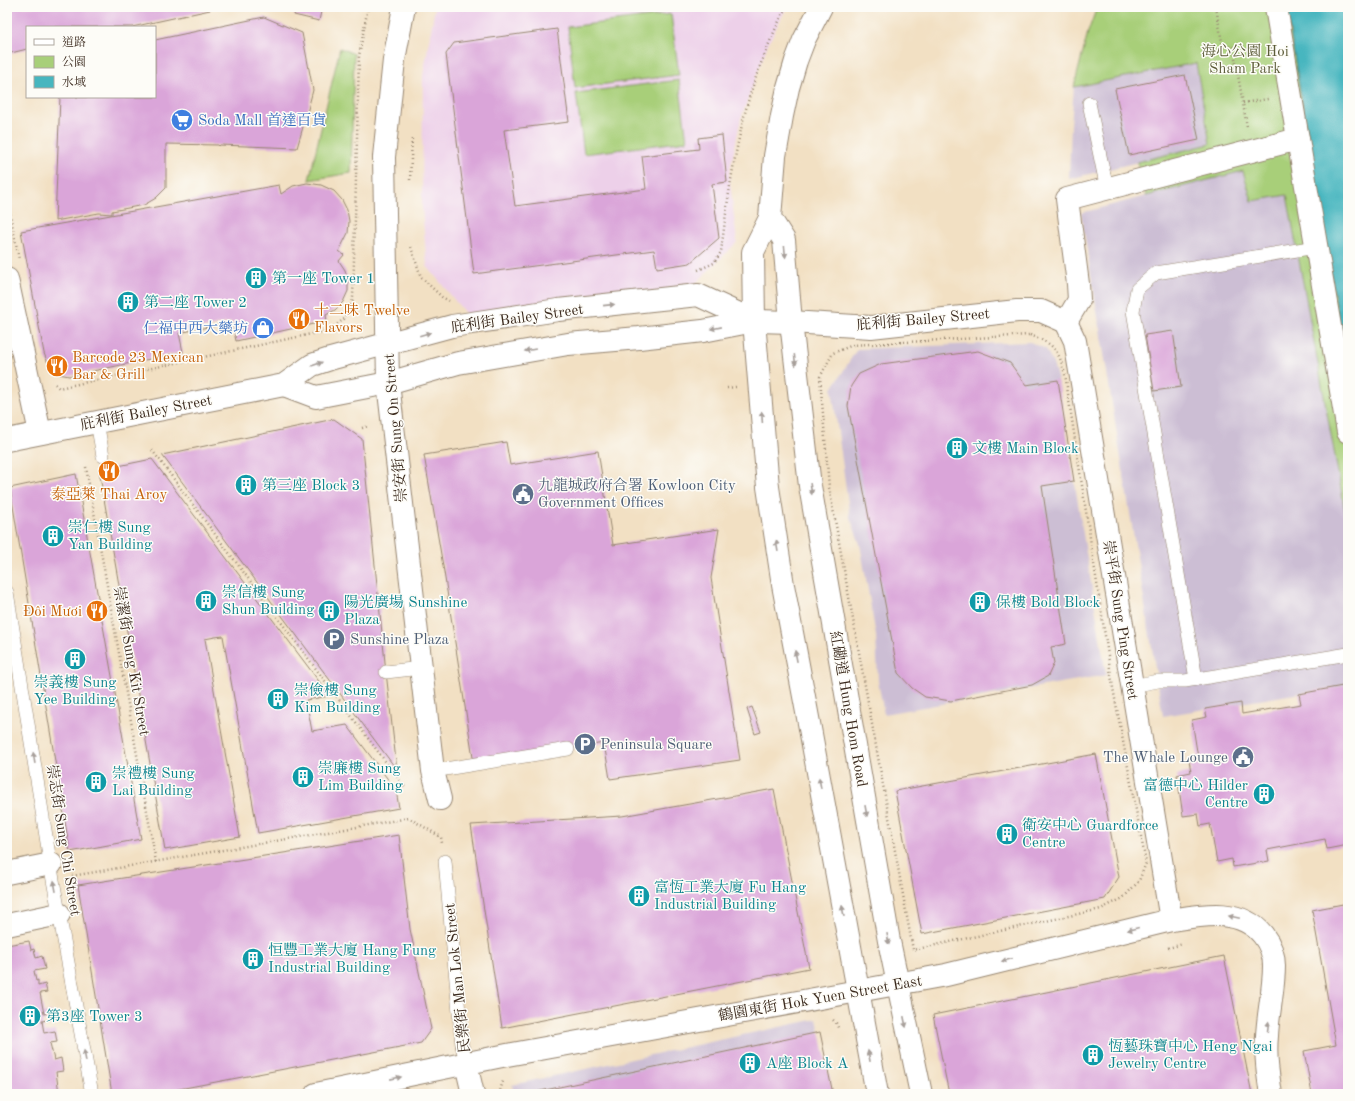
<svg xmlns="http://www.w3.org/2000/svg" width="1355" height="1101" viewBox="0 0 1355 1101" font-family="'Old Standard TT','Noto Serif TC',serif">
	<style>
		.built { fill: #edd0e9 }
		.industrial { fill: #ccbed4 }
		.green { fill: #a8cf79; stroke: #727c4c }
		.water { fill: #47b6bf; stroke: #41706e }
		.building { fill: #daa5d9 }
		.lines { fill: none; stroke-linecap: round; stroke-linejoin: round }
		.lane-casing { stroke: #968570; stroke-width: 14 }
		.street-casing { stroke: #968570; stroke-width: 24 }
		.secondary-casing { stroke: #968570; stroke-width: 24 }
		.path { stroke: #968570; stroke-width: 2.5; stroke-dasharray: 1 3; stroke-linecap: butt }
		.lane { stroke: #fff; stroke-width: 13 }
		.street { stroke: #fff; stroke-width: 22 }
		.secondary { stroke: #fff; stroke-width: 22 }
		.oneway { fill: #a79f9a }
		.labels { text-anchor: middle; stroke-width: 3; stroke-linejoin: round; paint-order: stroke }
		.park-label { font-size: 15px; fill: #5c5c39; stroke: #fdfcf7 }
		.shop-label { font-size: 15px; fill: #366cbe; stroke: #fdfcf7; text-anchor: start }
		.culture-label { font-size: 15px; fill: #0d838f; stroke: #fdfcf7; text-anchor: start }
		.food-label { font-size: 15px; fill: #c56008; stroke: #fdfcf7; text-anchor: start }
		.street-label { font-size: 15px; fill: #3b2a1e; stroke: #fdfcf7 }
		.service-label { font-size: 15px; fill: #4e5e75; stroke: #fdfcf7; text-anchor: start }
	</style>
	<rect width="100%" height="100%" fill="#fdfcf7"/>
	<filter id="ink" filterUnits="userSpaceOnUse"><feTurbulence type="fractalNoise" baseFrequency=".025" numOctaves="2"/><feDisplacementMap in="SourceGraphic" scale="8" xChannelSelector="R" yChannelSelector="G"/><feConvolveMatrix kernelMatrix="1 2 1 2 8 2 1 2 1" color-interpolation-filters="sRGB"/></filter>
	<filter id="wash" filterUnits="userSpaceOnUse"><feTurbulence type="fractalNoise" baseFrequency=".012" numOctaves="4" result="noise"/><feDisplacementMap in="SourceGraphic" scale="16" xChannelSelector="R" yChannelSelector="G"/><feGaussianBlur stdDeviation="0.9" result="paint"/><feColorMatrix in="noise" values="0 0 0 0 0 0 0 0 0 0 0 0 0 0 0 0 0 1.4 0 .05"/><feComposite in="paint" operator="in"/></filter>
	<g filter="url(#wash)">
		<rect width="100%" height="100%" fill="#f2e0c3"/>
		<polygon class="built" points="435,7 787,7 768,44 741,118 729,174 737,242 692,287 469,318 427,266 422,208 423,76"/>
		<g class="industrial">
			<polygon points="1196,63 1211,144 1069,179 1071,125 1074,87"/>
			<polygon points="1311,156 1348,376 1348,685 1163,716 1081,213 1243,171"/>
			<polygon points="1030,342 1046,349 1053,364 1058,380 1106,675 884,714 878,681 876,636 860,544 850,517 832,389 857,349"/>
			<polygon points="817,1019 833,1094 514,1094 512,1085"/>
		</g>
		<g class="green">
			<polygon points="1097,7 1286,7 1348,376 1348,527 1287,195 1252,201 1243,171 1146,196 1137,162 1210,144 1196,63 1074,87 1088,32"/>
			<polygon points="671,14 679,75 575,88 568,27"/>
			<polygon points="340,48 354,54 351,173 309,180"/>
			<polygon points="679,80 687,141 584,154 576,93"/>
		</g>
		<polygon class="water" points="1286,7 1348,7 1348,376"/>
		<g id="blocks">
			<g class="building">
				<polygon points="7,7 209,7 210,10 132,27 27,27 27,49 7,54"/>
				<polygon points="296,7 322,7 319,21 294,15"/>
				<polygon points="264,17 302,33 313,90 307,113 309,115 305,120 297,148 220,145 219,146 218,145 166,144 166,188 156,198 144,205 112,211 112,214 99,213 55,221 60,97 155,97 155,40"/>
				<polygon points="557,29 569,122 504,130 515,206 646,189 642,156 699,149 698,138 722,135 727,182 712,184 719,238 690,263 657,268 654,250 474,274 446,54 454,43"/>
				<polygon points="1185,75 1199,140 1129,155 1115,89"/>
				<polygon points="307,183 321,185 334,191 342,200 347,210 349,221 348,233 339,251 344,255 339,261 345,270 348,280 348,291 343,302 335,310 326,315 327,321 236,341 232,322 179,333 183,352 69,376 59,374 53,370 47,361 44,353 21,231 279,185 281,194 293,186"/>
				<polygon points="1173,331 1181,387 1154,391 1145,335"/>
				<polygon points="978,351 1010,363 1026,385 1058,380 1074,481 1042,486 1066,644 1051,647 1054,663 1048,676 1032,685 951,701 925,697 912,688 898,673 848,406 851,386 859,374 881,364"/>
				<polygon points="334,419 362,439 386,672 397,770 162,455"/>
				<polygon points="506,442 510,465 598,451 613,545 719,529 711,578 740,760 610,779 604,743 474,764 444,572 424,455"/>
				<polygon points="152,459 330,696 306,700 312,731 347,725 396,790 399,808 258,833 223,636 215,637 205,639 240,837 165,850 99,470"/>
				<polygon points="76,474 141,839 70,852 10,488"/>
				<polygon points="1348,685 1348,845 1327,849 1325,839 1267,850 1269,861 1233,867 1232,859 1217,862 1210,824 1200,826 1198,814 1183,816 1177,775 1191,772 1189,760 1198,758 1192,720 1207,717 1205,709 1241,703 1242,714 1301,704 1299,694"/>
				<polygon points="752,707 761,732 755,734 747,709"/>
				<polygon points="1096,754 1119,877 1105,899 922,934 895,791"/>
				<polygon points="774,789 809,968 502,1028 471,825 622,816"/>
				<polygon points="399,835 410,929 431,1029 421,1043 153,1094 112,1094 78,885"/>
				<polygon points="1348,903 1348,1094 1312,1094 1304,1051 1336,1045 1312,910"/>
				<polygon points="29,941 31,950 34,949 36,958 42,956 45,969 34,971 36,981 38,980 38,986 45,984 47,992 40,993 44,1014 51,1012 53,1019 42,1021 44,1033 55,1031 57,1042 50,1043 54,1060 61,1058 63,1071 56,1072 59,1093 54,1094 7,1094 7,945"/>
				<polygon points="1224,956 1252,1094 949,1094 933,1015"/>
				<polygon points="820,1032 833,1094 531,1094 531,1093"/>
			</g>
		</g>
	</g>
	<g filter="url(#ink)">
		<use href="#blocks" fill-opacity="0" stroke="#968570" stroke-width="1"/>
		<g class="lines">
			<g class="lane-casing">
				<g id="lane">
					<polyline points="1089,103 1107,189"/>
					<polyline points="97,422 103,456"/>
					<polyline points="7,592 53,880 92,1094"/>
					<polyline points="386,672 421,668"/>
					<polyline points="1196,679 1133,311 1137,289 1156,273 1316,247"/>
					<polyline points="1132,686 1158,681 1185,681 1348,654"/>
					<polyline points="433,771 568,749"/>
					<polyline points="445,861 462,1045 466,1064"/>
				</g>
			</g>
			<g class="street-casing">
				<g id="street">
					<polyline points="404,7 394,60 384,157 388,383 433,771 440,799"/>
					<polyline points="1298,139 1348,432"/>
					<polyline points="7,279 40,433"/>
					<polyline points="791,322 871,327 1017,311 1041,311 1066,322"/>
					<polyline points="1066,322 1075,341 1171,920"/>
					<polyline points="1066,322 1079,300 1078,284 1067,199 1298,139 1276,7"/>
					<polyline points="7,873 51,864"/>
					<polyline points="7,925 59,914"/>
					<polyline points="466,1064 473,1094"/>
					<path d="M 316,1094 L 507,1055 L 946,975 L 1171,920 C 1203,915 1240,907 1263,935 C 1270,944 1274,955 1274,966 C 1274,989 1268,1013 1267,1036 C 1265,1056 1268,1075 1271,1094"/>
				</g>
			</g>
			<g class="secondary-casing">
				<g id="secondary">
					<polyline points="821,7 804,40 796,61 788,88 782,116 775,156 770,218 753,252 754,321 768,487 783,585 809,723 877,1094"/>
					<polyline points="770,218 784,240 791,322 810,486 889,941 921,1094"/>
					<polyline points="284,385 316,397 388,383 458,363 568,344 639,338 703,331 754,321 791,322"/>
					<polyline points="7,440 284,385 312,365 330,359 452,326 558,310 698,295 754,321"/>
				</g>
			</g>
			<g class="path">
				<polyline points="1216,7 1223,48 1233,46 1247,127"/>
				<polyline points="1243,103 1268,99"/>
				<polyline points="410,180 412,137"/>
				<polyline points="7,198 19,259"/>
				<polyline points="411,247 421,277 442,297 449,301"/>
				<path d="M 698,270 L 714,263 L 721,252 C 726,212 731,173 740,134 C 749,90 766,47 786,7"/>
				<path d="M 1030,335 C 1054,344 1058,349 1065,374 L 1113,688 L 1146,863 L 1139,881 L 1123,898 L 1101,909 L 913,950 L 829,487 L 820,377 L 833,353 L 853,345 Z"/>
				<polyline points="55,384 59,388 330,330 344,319 353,300 359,56 368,7"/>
				<polyline points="727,388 736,387"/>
				<polyline points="362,428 369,426"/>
				<polyline points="152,450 406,789"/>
				<polyline points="86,467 156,862"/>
				<polyline points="72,876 409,818 441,837 442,843"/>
				<polyline points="1168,948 1183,944"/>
				<polyline points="833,1020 836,1023 839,1030"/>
				<polyline points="501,1094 500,1091 503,1081"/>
			</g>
			<use href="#lane" class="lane"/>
			<use href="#street" class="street"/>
			<use href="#secondary" class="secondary"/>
		</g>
		<defs><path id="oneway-solid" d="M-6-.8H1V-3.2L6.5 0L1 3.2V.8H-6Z"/></defs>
		<g class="oneway">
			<use href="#oneway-solid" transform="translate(785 252) rotate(84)"/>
			<use href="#oneway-solid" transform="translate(609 305) rotate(-6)"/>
			<use href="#oneway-solid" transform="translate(716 328) rotate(169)"/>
			<use href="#oneway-solid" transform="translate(425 334) rotate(-16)"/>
			<use href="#oneway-solid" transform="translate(530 350) rotate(170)"/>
			<use href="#oneway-solid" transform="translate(795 360) rotate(83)"/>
			<use href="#oneway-solid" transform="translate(317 364) rotate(-20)"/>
			<use href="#oneway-solid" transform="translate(762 417) rotate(-94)"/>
			<use href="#oneway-solid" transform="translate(811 489) rotate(81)"/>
			<use href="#oneway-solid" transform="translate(777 546) rotate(-99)"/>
			<use href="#oneway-solid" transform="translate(796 656) rotate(-101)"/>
			<use href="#oneway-solid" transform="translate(34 758) rotate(-99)"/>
			<use href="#oneway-solid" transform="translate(820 783) rotate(-100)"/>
			<use href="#oneway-solid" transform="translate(866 811) rotate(80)"/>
			<use href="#oneway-solid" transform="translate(55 886) rotate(-100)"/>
			<use href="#oneway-solid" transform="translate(843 911) rotate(-100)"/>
			<use href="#oneway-solid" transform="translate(1234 917) rotate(-168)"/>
			<use href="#oneway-solid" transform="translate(1133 929) rotate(166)"/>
			<use href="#oneway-solid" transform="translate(888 939) rotate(80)"/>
			<use href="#oneway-solid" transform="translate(1007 960) rotate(166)"/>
			<use href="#oneway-solid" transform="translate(905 1022) rotate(78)"/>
			<use href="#oneway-solid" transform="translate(1268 1027) rotate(-83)"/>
			<use href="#oneway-solid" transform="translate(85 1056) rotate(-100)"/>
			<use href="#oneway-solid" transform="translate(869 1056) rotate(-101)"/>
			<use href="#oneway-solid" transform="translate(396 1078) rotate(-11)"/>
		</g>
	</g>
	<defs>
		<g id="supermarket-disc" transform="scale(1.15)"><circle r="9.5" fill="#3f7fe0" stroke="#fdfcf7"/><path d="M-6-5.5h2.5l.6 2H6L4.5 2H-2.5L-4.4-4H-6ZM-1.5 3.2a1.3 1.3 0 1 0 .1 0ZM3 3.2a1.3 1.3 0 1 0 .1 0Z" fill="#fff"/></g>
		<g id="building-disc" transform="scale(1.15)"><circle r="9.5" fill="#0f9aa8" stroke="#fdfcf7"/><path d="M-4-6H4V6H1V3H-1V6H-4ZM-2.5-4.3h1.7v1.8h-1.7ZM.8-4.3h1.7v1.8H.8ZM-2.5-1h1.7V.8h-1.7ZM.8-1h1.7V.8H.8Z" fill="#fff"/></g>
		<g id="restaurant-disc" transform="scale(1.15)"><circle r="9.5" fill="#e8710a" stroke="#fdfcf7"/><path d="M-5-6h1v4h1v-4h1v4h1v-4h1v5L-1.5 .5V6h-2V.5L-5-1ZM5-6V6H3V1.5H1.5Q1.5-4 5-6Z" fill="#fff"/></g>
		<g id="shop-disc" transform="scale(1.15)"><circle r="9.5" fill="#3f7fe0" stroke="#fdfcf7"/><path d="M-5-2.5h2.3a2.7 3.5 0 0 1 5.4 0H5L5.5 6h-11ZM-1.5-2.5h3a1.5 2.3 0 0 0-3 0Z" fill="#fff"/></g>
		<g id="civic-disc" transform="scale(1.15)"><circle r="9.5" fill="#5c6f8a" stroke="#fdfcf7"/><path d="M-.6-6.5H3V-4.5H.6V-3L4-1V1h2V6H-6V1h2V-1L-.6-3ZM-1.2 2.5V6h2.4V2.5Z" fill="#fff"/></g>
		<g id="parking-disc" transform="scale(1.15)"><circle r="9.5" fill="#5c6f8a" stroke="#fdfcf7"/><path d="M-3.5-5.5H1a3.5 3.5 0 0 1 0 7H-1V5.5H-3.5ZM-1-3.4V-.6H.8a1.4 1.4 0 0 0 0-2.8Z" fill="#fff"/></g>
	</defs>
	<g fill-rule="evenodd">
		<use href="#supermarket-disc" x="182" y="120"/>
		<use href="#building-disc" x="256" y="278"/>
		<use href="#building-disc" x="128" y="302"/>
		<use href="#restaurant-disc" x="299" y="319"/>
		<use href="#shop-disc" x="263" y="328"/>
		<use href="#restaurant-disc" x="57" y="366"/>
		<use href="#building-disc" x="957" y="448"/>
		<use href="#restaurant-disc" x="109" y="471"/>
		<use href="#building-disc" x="246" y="485"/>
		<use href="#civic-disc" x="523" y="494"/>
		<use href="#building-disc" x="53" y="536"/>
		<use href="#building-disc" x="206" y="601"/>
		<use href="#building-disc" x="980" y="602"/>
		<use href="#restaurant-disc" x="97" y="611"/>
		<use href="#building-disc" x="329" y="611"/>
		<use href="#parking-disc" x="334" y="639"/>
		<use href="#building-disc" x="75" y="659"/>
		<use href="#building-disc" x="278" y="699"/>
		<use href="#parking-disc" x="585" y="744"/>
		<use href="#civic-disc" x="1243" y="757"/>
		<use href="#building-disc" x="303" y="777"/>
		<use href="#building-disc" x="96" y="782"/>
		<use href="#building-disc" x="1264" y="794"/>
		<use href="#building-disc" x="1007" y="834"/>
		<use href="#building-disc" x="639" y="896"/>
		<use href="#building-disc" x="253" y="959"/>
		<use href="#building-disc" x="30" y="1016"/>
		<use href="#building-disc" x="1093" y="1055"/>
		<use href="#building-disc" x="750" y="1063"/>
	</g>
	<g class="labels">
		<g class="park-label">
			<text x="1245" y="56">海心公園 Hoi<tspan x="1245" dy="17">Sham Park</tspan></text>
		</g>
		<g class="shop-label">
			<text x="198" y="125">Soda Mall 首達百貨</text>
			<text x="248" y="333" text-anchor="end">仁福中西大藥坊</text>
		</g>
		<g class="culture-label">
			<text x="272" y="283">第一座 Tower 1</text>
			<text x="144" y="307">第二座 Tower 2</text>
			<text x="972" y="453">文樓 Main Block</text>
			<text x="262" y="490">第三座 Block 3</text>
			<text x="68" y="532">崇仁樓 Sung<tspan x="68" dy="17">Yan Building</tspan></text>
			<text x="222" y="597">崇信樓 Sung<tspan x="222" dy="17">Shun Building</tspan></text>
			<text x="344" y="607">陽光廣場 Sunshine<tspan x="344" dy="17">Plaza</tspan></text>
			<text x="996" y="607">保樓 Bold Block</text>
			<text x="75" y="687" text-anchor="middle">崇義樓 Sung<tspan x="75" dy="17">Yee Building</tspan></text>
			<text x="294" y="695">崇儉樓 Sung<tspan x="294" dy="17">Kim Building</tspan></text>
			<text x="318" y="773">崇廉樓 Sung<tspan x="318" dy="17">Lim Building</tspan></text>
			<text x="112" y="778">崇禮樓 Sung<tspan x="112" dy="17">Lai Building</tspan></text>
			<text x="1248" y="790" text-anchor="end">富德中心 Hilder<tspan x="1248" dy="17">Centre</tspan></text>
			<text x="1022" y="830">衛安中心 Guardforce<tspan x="1022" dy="17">Centre</tspan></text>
			<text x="654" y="892">富恆工業大廈 Fu Hang<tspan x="654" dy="17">Industrial Building</tspan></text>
			<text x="268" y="955">恒豐工業大廈 Hang Fung<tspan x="268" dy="17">Industrial Building</tspan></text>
			<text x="46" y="1021">第3座 Tower 3</text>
			<text x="1108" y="1051">恆藝珠寶中心 Heng Ngai<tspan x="1108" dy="17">Jewelry Centre</tspan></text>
			<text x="766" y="1068">A座 Block A</text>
		</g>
		<g class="food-label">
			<text x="314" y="315">十二味 Twelve<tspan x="314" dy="17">Flavors</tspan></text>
			<text x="72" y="362">Barcode 23 Mexican<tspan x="72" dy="17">Bar &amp; Grill</tspan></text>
			<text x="109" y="499" text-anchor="middle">泰亞萊 Thai Aroy</text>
			<text x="82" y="616" text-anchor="end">Đôi Mươi</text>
		</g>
		<g class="street-label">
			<text transform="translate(517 318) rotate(-8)" y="5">庇利街 Bailey Street</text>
			<text transform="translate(923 319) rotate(-5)" y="5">庇利街 Bailey Street</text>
			<text transform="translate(146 412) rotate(-11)" y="5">庇利街 Bailey Street</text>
			<text transform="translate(395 428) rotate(-95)" y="5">崇安街 Sung On Street</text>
			<text transform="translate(1121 620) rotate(81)" y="5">崇平街 Sung Ping Street</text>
			<text transform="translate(132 661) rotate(80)" y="5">崇潔街 Sung Kit Street</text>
			<text transform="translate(849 709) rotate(80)" y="5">紅磡道 Hung Hom Road</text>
			<text transform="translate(64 840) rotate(81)" y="5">崇志街 Sung Chi Street</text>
			<text transform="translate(457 978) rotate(-96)" y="5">民樂街 Man Lok Street</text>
			<text transform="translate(820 998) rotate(-10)" y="5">鶴園東街 Hok Yuen Street East</text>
		</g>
		<g class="service-label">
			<text x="538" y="490">九龍城政府合署 Kowloon City<tspan x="538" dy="17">Government Offices</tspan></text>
			<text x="350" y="644">Sunshine Plaza</text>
			<text x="600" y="749">Peninsula Square</text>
			<text x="1228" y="762" text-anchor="end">The Whale Lounge</text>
		</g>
	</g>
	<rect width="1355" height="1101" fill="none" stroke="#fdfcf7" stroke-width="24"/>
	<rect x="26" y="26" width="130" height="72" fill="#fdfcf7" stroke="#afa8a0"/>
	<rect x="34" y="39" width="20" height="6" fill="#ffffff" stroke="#afa8a0"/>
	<text x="62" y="46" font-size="12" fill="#3b2a1e">道路</text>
	<rect x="34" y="56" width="20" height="12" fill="#a8cf79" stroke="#afa8a0"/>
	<text x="62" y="66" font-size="12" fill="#3b2a1e">公園</text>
	<rect x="34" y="76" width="20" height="12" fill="#47b6bf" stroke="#afa8a0"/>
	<text x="62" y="86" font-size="12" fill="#3b2a1e">水域</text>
</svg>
